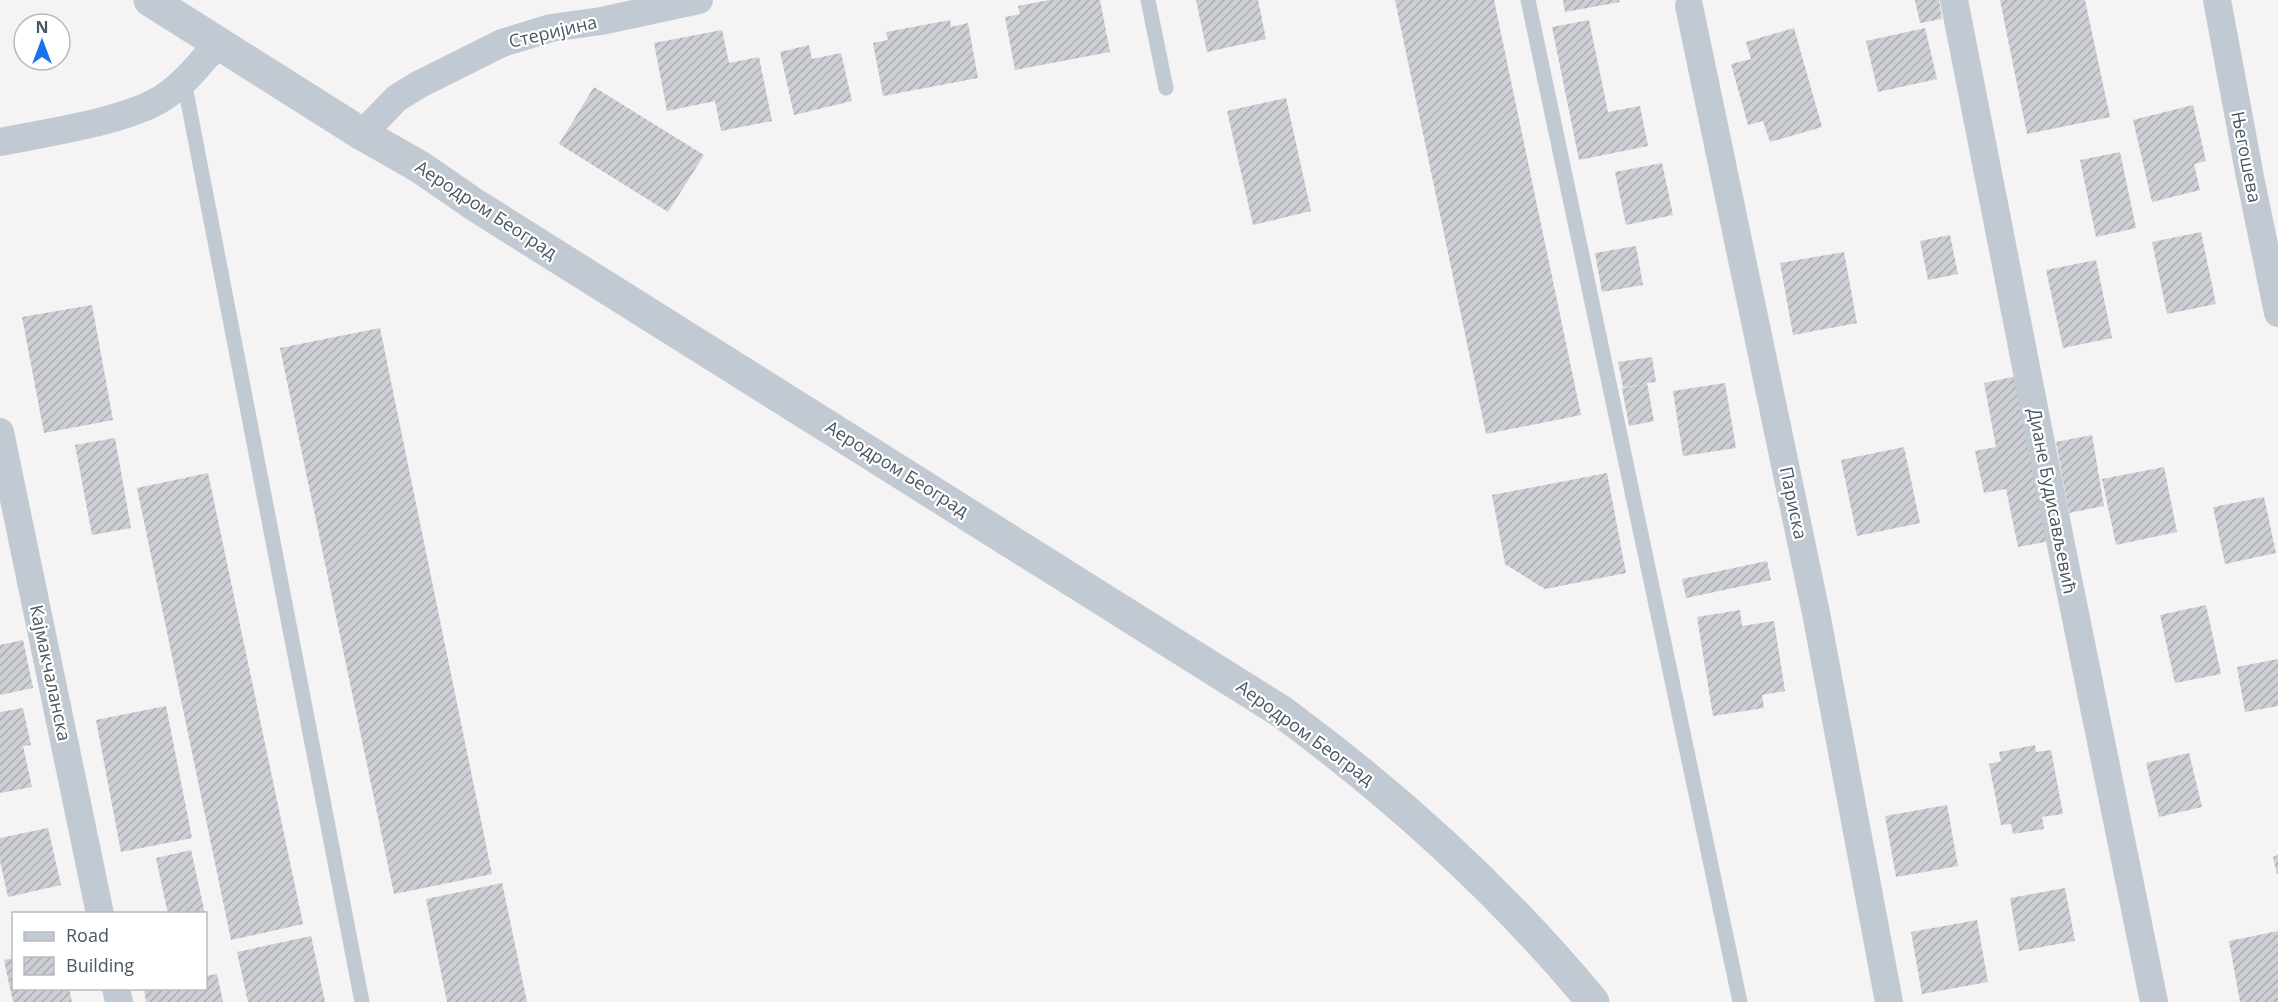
<svg xmlns="http://www.w3.org/2000/svg" width="2278" height="1002" viewBox="0 0 2278 1002" font-family="'Open Sans',sans-serif">
	<style>
		.building { fill: url(#building-hatch) }
		.lines { fill: none; stroke-linecap: round; stroke-linejoin: round }
		.service { stroke: #c1cad2; stroke-width: 15 }
		.minor { stroke: #c1cad2; stroke-width: 28 }
		.tertiary { stroke: #c1cad2; stroke-width: 33 }
		.labels { text-anchor: middle; stroke-width: 4.5; stroke-linejoin: round; paint-order: stroke }
		.street-label { font-size: 18px; fill: #4a5661; stroke: #fff }
	</style>
	<defs>
		<pattern id="building-hatch" width="6" height="6" patternUnits="userSpaceOnUse" patternTransform="scale(1.5)"><rect width="6" height="6" fill="#cdcfd5"/><path d="M-1 1l2-2M0 6l6-6M5 7l2-2" fill="none" stroke="#a8abb0"/></pattern>
	</defs>
	<rect width="100%" height="100%" fill="#f5f3f3"/>
	<g class="building">
		<polygon points="1049,0 1100,0 1110,52 1015,70 1005,17 1020,14 1018,6"/>
		<polygon points="1196,0 1258,0 1266,39 1207,52"/>
		<polygon points="1395,0 1494,0 1581,415 1486,434"/>
		<polygon points="1563,0 1619,0 1620,2 1565,12"/>
		<polygon points="1915,0 1939,0 1942,19 1920,23"/>
		<polygon points="2000,0 2085,0 2110,117 2027,134"/>
		<polygon points="950,20 951,27 968,23 978,78 883,96 873,43 888,40 886,32"/>
		<polygon points="1589,20 1608,112 1640,106 1648,146 1579,160 1552,27"/>
		<polygon points="1794,28 1822,127 1770,142 1763,121 1748,125 1731,64 1751,59 1746,42"/>
		<polygon points="1925,28 1937,79 1878,92 1866,41"/>
		<polygon points="722,30 729,63 759,57 772,121 721,131 715,101 667,111 654,43"/>
		<polygon points="809,45 812,59 841,53 852,101 794,115 780,52"/>
		<polygon points="594,87 704,155 668,212 559,144"/>
		<polygon points="1286,98 1311,211 1253,225 1227,111"/>
		<polygon points="2193,105 2206,161 2194,164 2200,190 2152,202 2133,120"/>
		<polygon points="2120,152 2136,228 2096,237 2080,160"/>
		<polygon points="1662,163 1673,215 1626,225 1615,172"/>
		<polygon points="2201,232 2216,304 2167,314 2152,242"/>
		<polygon points="1950,235 1958,274 1928,280 1920,241"/>
		<polygon points="1636,246 1643,285 1602,292 1595,253"/>
		<polygon points="1844,252 1857,323 1793,335 1780,263"/>
		<polygon points="2096,260 2112,338 2063,348 2046,270"/>
		<polygon points="92,305 113,420 44,433 22,317"/>
		<polygon points="380,328 492,874 394,894 280,348"/>
		<polygon points="1652,357 1656,382 1647,383 1654,421 1629,426 1622,388 1641,385 1623,387 1618,362"/>
		<polygon points="2017,376 2050,541 2018,547 2006,489 1984,493 1975,451 1996,447 1984,383"/>
		<polygon points="1725,383 1736,448 1683,456 1673,391"/>
		<polygon points="2092,435 2104,506 2069,513 2056,442"/>
		<polygon points="115,438 131,528 92,535 75,445"/>
		<polygon points="1904,447 1920,523 1857,536 1841,460"/>
		<polygon points="2164,467 2177,532 2116,545 2102,479"/>
		<polygon points="208,473 303,924 231,940 137,488"/>
		<polygon points="1607,473 1626,573 1545,589 1505,564 1492,495"/>
		<polygon points="2264,497 2276,553 2225,564 2213,507"/>
		<polygon points="1767,561 1771,580 1686,598 1682,579"/>
		<polygon points="2206,605 2221,674 2175,683 2160,615"/>
		<polygon points="1740,610 1742,626 1774,621 1785,691 1762,695 1764,708 1713,716 1697,617"/>
		<polygon points="23,640 33,688 0,695 0,645"/>
		<polygon points="2278,659 2278,706 2245,712 2237,667"/>
		<polygon points="166,706 192,838 121,852 96,720"/>
		<polygon points="23,708 31,745 23,746 32,787 0,793 0,712"/>
		<polygon points="2035,745 2036,752 2051,750 2063,814 2042,817 2044,829 2013,834 2011,824 2001,825 1989,764 2001,761 1999,752"/>
		<polygon points="2189,753 2202,807 2159,817 2146,763"/>
		<polygon points="1947,805 1958,866 1896,877 1885,816"/>
		<polygon points="48,828 61,885 8,897 0,861 0,838"/>
		<polygon points="191,850 205,914 168,914 156,858"/>
		<polygon points="2278,855 2278,873 2277,874 2273,857"/>
		<polygon points="502,883 527,1002 447,1002 426,899"/>
		<polygon points="2065,888 2075,941 2019,951 2010,898"/>
		<polygon points="1977,920 1988,982 1922,994 1911,932"/>
		<polygon points="2278,931 2278,1002 2240,1002 2229,941"/>
		<polygon points="311,936 325,1002 248,1002 237,952"/>
		<polygon points="14,958 14,988 69,988 72,1002 13,1002 4,960"/>
		<polygon points="217,974 223,1002 146,1002 144,988 206,988 206,976"/>
	</g>
	<g class="lines">
		<g class="service">
			<polyline points="1148,0 1166,88"/>
			<polyline points="1528,0 1740,1002"/>
			<polyline points="184,81 362,1002"/>
		</g>
		<g class="minor">
			<polyline points="1954,0 2057,525 2154,1002"/>
			<polyline points="2217,0 2250,177 2278,313"/>
			<polyline points="1689,6 1816,613 1889,1002"/>
			<polyline points="362,134 397,98 418,85 502,43 551,28 601,21 699,0"/>
			<path d="M 0,142 C 44,133 132,121 167,95 C 187,81 202,61 218,43"/>
			<polyline points="0,432 100,914"/>
			<polyline points="116,988 119,1002"/>
		</g>
		<path class="tertiary" d="M 150,0 L 362,134 L 420,167 L 475,205 L 1282,712 C 1399,798 1501,891 1593,1002"/>
	</g>
	<g class="labels">
		<g class="street-label">
			<text transform="translate(553 32) rotate(-13)" y="6">Стеријина</text>
			<text transform="translate(2246 157) rotate(79)" y="6">Његошева</text>
			<text transform="translate(486 210) rotate(33)" y="6">Аеродром Београд</text>
			<text transform="translate(897 469) rotate(32)" y="6">Аеродром Београд</text>
			<text transform="translate(2052 501) rotate(79)" y="6">Диане Будисављевић</text>
			<text transform="translate(1793 503) rotate(78)" y="6">Париска</text>
			<text transform="translate(50 673) rotate(78)" y="6">Кајмакчаланска</text>
			<text transform="translate(1305 733) rotate(36)" y="6">Аеродром Београд</text>
		</g>
	</g>
	<rect x="12" y="912" width="195" height="78" fill="#ffffff" stroke="#b7bbc0" stroke-width="1.5"/>
	<rect x="24" y="932" width="30" height="9" fill="#c1cad2" stroke="#b7bbc0" stroke-width="1.5"/>
	<text x="66" y="942" font-size="18" fill="#4a5661">Road</text>
	<rect x="24" y="957" width="30" height="18" fill="url(#building-hatch)" stroke="#b7bbc0" stroke-width="1.5"/>
	<text x="66" y="972" font-size="18" fill="#4a5661">Building</text>
	<g transform="translate(42 42)"><circle r="28" fill="#ffffff" stroke="#b7bbc0" stroke-width="1.5"/>
	<path d="M0-4.5L10 22L0 15L-10 22Z" fill="#1a73e8"/>
	<text y="-9" font-size="16" font-weight="bold" text-anchor="middle" fill="#4a5661">N</text>
	</g>
</svg>
